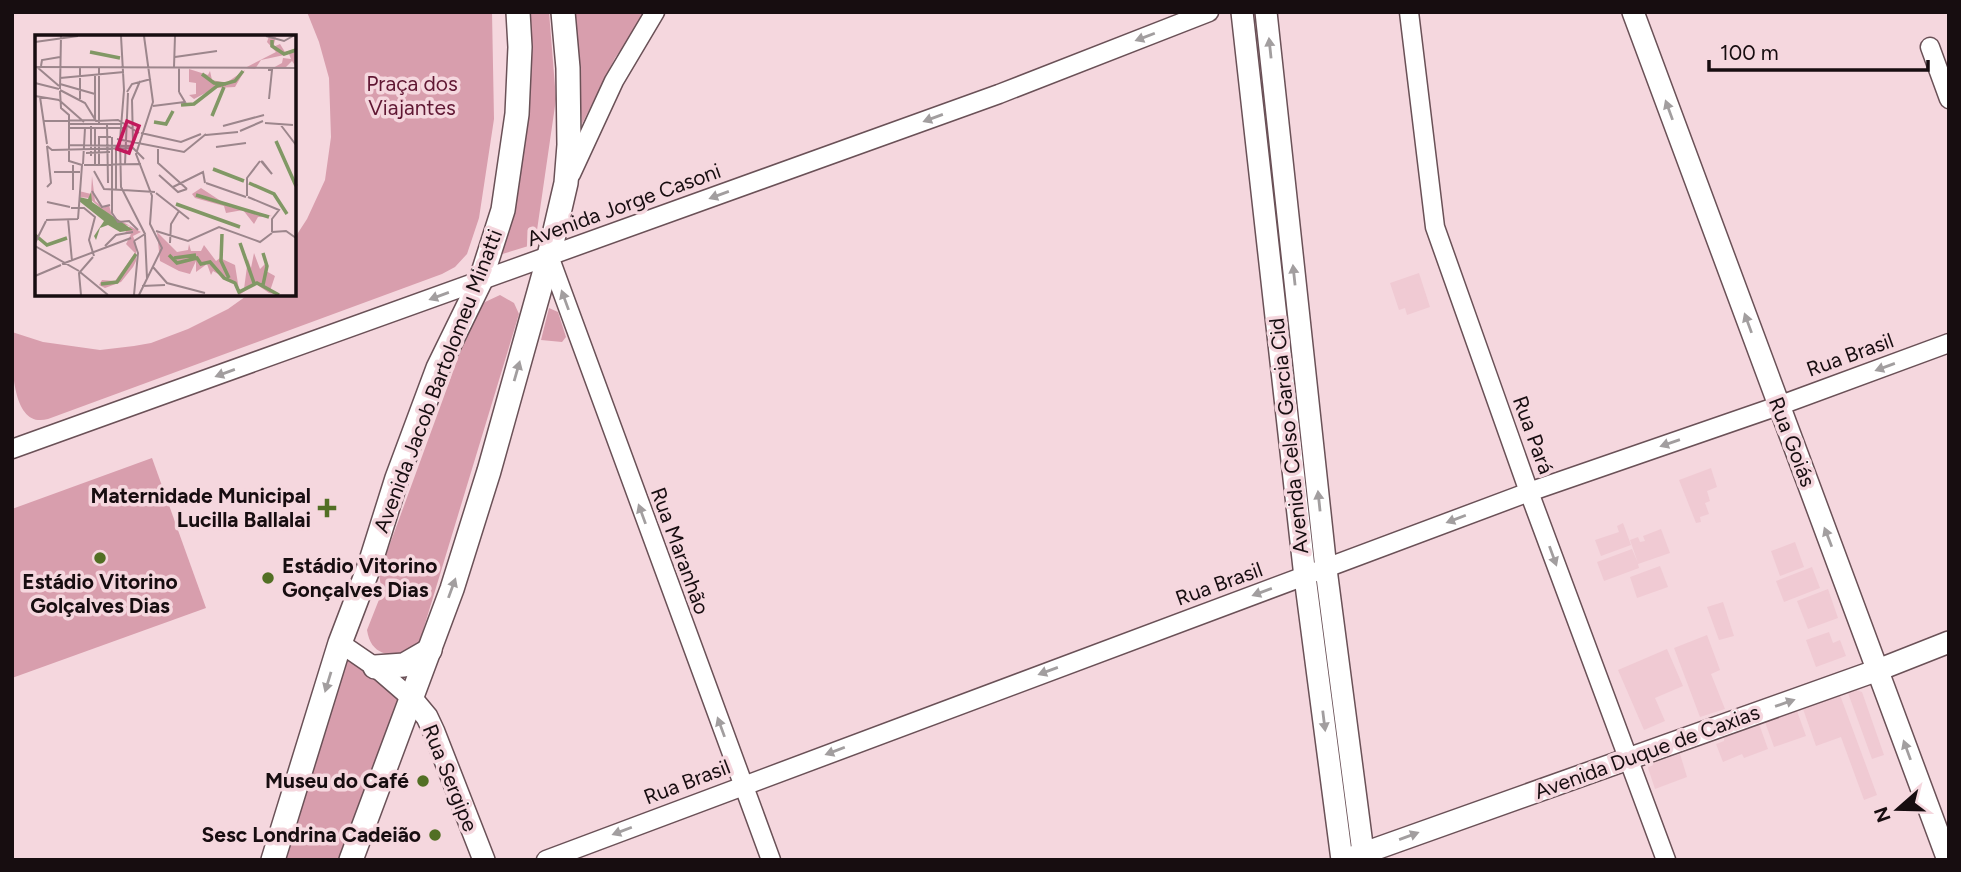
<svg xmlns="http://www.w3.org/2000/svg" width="1961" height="872" viewBox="0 0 1961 872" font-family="Figtree,sans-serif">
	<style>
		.built { fill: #f0cad3 }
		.green { fill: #d89ead }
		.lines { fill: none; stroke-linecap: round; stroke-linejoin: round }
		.tertiary-casing { stroke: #6a5157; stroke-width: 21 }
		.secondary-casing { stroke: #6a5157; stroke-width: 24 }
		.primary-casing { stroke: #6a5157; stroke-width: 26 }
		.tertiary { stroke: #fff; stroke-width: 18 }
		.secondary { stroke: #fff; stroke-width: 21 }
		.primary { stroke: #fff; stroke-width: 23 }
		.oneway { fill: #a29e9f }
		.poi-dot { fill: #526f24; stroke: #f5d7de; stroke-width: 2.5 }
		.labels { text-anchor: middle; stroke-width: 7; stroke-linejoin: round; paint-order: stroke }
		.park-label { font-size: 21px; fill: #601733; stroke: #f5d7de }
		.street-label { font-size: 21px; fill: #170d10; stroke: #f5d7de }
		.poi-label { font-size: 21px; font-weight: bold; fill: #170d10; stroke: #f5d7de; text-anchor: end }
		.inset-river { fill: none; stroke: #819865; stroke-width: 3.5 }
		.inset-road { fill: none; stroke: #9c868c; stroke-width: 2 }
		.view { fill: #c2185b; fill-opacity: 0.15; stroke: #c2185b; stroke-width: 3.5 }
		.inset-edge { fill: none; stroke: #170d10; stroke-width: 3.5 }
	</style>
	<rect width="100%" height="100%" fill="#f5d7de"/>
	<g class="built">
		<polygon points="1419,273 1430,307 1407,315 1405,308 1399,310 1390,283"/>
		<polygon points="1711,468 1717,487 1707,491 1710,501 1705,503 1709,514 1700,517 1701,522 1696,523 1679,480"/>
		<polygon points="1623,523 1631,545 1601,556 1595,540 1619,532 1617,526"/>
		<polygon points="1661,529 1670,553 1638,564 1639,568 1604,581 1597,562 1632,549 1638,563 1630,540 1638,537 1640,542 1645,541 1643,536"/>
		<polygon points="1795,542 1804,567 1780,576 1771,551"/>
		<polygon points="1660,566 1668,587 1637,598 1630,577"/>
		<polygon points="1812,567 1820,588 1784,602 1776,581"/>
		<polygon points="1828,589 1838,618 1808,629 1797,601"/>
		<polygon points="1723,602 1734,636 1719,640 1707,607"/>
		<polygon points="1829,632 1833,643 1840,640 1846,656 1816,667 1806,640"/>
		<polygon points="1707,635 1720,670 1711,674 1725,709 1700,717 1674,648"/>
		<polygon points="1667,649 1683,686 1655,698 1665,721 1644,730 1618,670"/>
		<polygon points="1856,690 1862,692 1884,755 1872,759 1848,693"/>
		<polygon points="1840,695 1877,795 1864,800 1841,737 1816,746 1803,709"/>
		<polygon points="1797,711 1806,736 1774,747 1765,722"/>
		<polygon points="1759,724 1768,749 1744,758 1742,754 1723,762 1716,744 1724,741 1724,738"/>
		<polygon points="1680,754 1687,777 1655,789 1648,768 1649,764"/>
	</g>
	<g class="green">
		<path d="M 307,12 L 492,12 L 494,119 L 479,218 L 467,254 L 455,267 L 442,274 L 48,419 C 9,430 12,355 12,332 L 43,342 L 100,350 L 134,346 L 151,343 L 188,329 L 228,309 L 249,294 L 294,294 L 294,239 L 307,219 L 325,180 L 331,137 L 329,78 L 319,42 Z"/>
		<polygon points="530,12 549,12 556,99 535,244 499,255 526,139"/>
		<polygon points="572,12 648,12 615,58 582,124"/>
		<path d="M 500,295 L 514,303 L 519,314 L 418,647 L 410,656 C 389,655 371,656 367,630 L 382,592 L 379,574 L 473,317 L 485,302 Z"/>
		<polygon points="549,308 558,312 566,337 562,342 541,340"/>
		<polygon points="152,458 206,608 12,678 12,509"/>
		<polygon points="346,655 400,700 345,860 275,860"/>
	</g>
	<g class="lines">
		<g class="tertiary-casing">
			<g id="tertiary">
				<polyline points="1409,12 1435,227 1529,492 1666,860"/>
				<polyline points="1930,47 1949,99"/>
				<polyline points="571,174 614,81 655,12"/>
				<polyline points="549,256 771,860"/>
				<polyline points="12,449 999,94 1209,12"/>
				<polyline points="340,643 375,667 412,699"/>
				<polyline points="546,860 1529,492 1778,406 1949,343"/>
			</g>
		</g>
		<g class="secondary-casing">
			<g id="secondary">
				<polyline points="1242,12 1305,577 1342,860"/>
				<polyline points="1266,12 1326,569 1364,860"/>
				<polyline points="1633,12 1948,860"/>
				<polyline points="412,699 427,717 434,732 484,860"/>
				<polyline points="1353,857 1878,670 1949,642"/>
			</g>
		</g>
		<g class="primary-casing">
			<g id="primary">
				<polyline points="375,667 404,665 430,650"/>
				<polyline points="273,860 340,643 369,567 397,478 438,368 480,282 503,210 517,114 520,47 518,12"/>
				<polyline points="351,860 452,589 489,471 549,256 566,183 569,145 568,68 563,12"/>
			</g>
		</g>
		<use href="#tertiary" class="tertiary"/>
		<use href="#secondary" class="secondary"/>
		<use href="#primary" class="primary"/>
	</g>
	<defs><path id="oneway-solid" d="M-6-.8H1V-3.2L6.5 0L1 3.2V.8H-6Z" transform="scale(1.75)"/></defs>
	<g class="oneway">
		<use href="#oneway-solid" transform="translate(1145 37) rotate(159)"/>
		<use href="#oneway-solid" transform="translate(1270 48) rotate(-96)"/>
		<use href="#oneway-solid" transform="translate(1669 110) rotate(-110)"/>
		<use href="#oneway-solid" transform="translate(933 118) rotate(160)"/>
		<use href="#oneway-solid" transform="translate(719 195) rotate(160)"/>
		<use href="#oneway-solid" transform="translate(1294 275) rotate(-96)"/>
		<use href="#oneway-solid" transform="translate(439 296) rotate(160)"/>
		<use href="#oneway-solid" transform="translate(565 300) rotate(-110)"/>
		<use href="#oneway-solid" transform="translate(1748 323) rotate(-110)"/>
		<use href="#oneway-solid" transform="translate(1885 367) rotate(160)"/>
		<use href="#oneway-solid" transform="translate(517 371) rotate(-74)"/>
		<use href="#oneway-solid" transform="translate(225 373) rotate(160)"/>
		<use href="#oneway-solid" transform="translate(1670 443) rotate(161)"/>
		<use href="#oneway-solid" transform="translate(1319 501) rotate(-96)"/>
		<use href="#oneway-solid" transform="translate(642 514) rotate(-110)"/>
		<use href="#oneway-solid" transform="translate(1456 519) rotate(159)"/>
		<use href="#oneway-solid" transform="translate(1828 537) rotate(-111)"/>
		<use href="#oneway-solid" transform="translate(1553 556) rotate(70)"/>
		<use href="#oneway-solid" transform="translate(452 588) rotate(-70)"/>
		<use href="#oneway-solid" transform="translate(1262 592) rotate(160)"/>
		<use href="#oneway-solid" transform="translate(1048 671) rotate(160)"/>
		<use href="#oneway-solid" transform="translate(328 682) rotate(107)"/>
		<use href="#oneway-solid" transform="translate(1785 703) rotate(-19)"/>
		<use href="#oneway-solid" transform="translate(1324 721) rotate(83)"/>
		<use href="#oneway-solid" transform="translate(721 727) rotate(-110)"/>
		<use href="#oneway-solid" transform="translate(1907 750) rotate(-110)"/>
		<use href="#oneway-solid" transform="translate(835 751) rotate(159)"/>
		<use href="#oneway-solid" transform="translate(622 831) rotate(159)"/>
		<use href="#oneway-solid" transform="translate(1409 836) rotate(-20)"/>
	</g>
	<g class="poi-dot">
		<path d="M323.5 497.5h7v7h7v7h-7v7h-7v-7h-7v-7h7z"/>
		<circle cx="100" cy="558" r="7"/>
		<circle cx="268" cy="578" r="7"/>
		<circle cx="423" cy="781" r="7"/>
		<circle cx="435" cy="835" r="7"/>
	</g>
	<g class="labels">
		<g class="park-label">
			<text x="412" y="91">Praça dos<tspan x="412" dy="24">Viajantes</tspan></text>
		</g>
		<g class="street-label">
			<text transform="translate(624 205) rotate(-20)" y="7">Avenida Jorge Casoni</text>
			<text transform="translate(1850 355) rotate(-20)" y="7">Rua Brasil</text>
			<text transform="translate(438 381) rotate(-69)" y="7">Avenida Jacob Bartolomeu Minatti</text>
			<text transform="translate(1533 435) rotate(70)" y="7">Rua Pará</text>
			<text transform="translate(1289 436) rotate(-96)" y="7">Avenida Celso Garcia Cid</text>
			<text transform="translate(1792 442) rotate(69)" y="7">Rua Goiás</text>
			<text transform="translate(680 551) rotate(70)" y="7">Rua Maranhão</text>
			<text transform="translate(1219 584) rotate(-20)" y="7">Rua Brasil</text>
			<text transform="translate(1647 752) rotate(-20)" y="7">Avenida Duque de Caxias</text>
			<text transform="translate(450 778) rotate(68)" y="7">Rua Sergipe</text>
			<text transform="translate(687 782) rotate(-21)" y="7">Rua Brasil</text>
		</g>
		<g class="poi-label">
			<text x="311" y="503">Maternidade Municipal<tspan x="311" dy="24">Lucilla Ballalai</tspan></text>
			<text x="282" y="573" text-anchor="start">Estádio Vitorino<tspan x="282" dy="24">Gonçalves Dias</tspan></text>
			<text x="100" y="589" text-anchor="middle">Estádio Vitorino<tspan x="100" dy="24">Golçalves Dias</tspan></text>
			<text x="409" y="788">Museu do Café</text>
			<text x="421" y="842">Sesc Londrina Cadeião</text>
		</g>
	</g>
	<g transform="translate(35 35)">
		<rect width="261" height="261" fill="#f5d7de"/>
		<path d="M 234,1 L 241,2 L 238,12 L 245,9 L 250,17 L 261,14 L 261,32 L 257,26 L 250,33 L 236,34 L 247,28 L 248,23 L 256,24 L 254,19 L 226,25 L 220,34 L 210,33 L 241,17 L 232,7 ZM 154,34 L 173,40 L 175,36 L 177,45 L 191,48 L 210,35 L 200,52 L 180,53 L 159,64 L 154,60 L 161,59 L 161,48 L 154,47 ZM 57,141 L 60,166 L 68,173 L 74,170 L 77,181 L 106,197 L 98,201 L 101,209 L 101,226 L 98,232 L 86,247 L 70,253 L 64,250 L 67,245 L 80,246 L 100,218 L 91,209 L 96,199 L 89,199 L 95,191 L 84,189 L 54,163 L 44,162 L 44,156 L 56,159 ZM 166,153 L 195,172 L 237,181 L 223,182 L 219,189 L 208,175 L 191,178 L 189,171 L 160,163 L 157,159 ZM 122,197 L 142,217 L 153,215 L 154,209 L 156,216 L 166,216 L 169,210 L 181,226 L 185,223 L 200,230 L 204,255 L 209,254 L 213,224 L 216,233 L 219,218 L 225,234 L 232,227 L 231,236 L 240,241 L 235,256 L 245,260 L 234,258 L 221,249 L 204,260 L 199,248 L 178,236 L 176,240 L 172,229 L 161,237 L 161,226 L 155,239 L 144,236 L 125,226 Z" fill="#d89ead"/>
		<path d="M 56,157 L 57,167 L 98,195 L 85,197 L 73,190 L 65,193 L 61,205 L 59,201 L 69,186 L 44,166 L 44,162 L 53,164 Z" fill="#819865"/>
		<path class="inset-river" d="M 237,5 L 237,11 L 249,19 L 261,15M 55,17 L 85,23M 167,39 L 179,48 L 191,49M 146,70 L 159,69 L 182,51 L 200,46 L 208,36M 177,81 L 189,52M 119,87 L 131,89 L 138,76M 241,106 L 261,151M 178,134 L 209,146M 214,148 L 239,159 L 252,179M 161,160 L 234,182M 141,169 L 205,192M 187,199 L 186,226 L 194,243M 0,200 L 12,210 L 32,203M 205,208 L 219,248M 228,218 L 232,231 L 228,250M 134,220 L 142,228 L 162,223 L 166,229 L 175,227 L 189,243 L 200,248 L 204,257 L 222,248 L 244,260M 139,223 L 161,220M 66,249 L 82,247 L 101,219"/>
		<path class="inset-road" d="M 231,1 L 249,6 L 258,1M 0,7 L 43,1M 140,22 L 182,16M 6,31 L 7,25 L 25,22M 0,32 L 261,33M 2,32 L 24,51M 139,32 L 140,1M 64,33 L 64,88M 233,35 L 237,35 L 234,64M 60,40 L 60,84M 25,43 L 89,37M 0,48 L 24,54M 25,49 L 60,59M 25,54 L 26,1M 25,55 L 50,68 L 61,86 L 83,85 L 104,98M 25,56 L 26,73 L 34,80 L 34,126 L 47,130 L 43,184M 92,57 L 97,49 L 116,44M 144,57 L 144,33M 0,61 L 24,65M 5,62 L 12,109M 45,64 L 45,32M 24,65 L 49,87M 118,71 L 150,67 L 144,57M 8,86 L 60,85M 230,88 L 258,90M 34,89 L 86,89M 72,89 L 73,148M 245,89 L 261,110M 56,91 L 56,121M 188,91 L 229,80M 34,93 L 92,93M 60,93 L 60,129M 205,96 L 228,86M 106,98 L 146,107 L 166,99M 171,100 L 203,97M 77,102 L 77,178 L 83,187 L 94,186 L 103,195M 82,104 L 149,117 L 171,99M 85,105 L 89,55 L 86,1M 85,105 L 86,152 L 110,199 L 99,206M 98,107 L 97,65 L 105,46M 34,110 L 98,111M 12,111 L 17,115 L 98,113 L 109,124M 81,111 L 81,154M 181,112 L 211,108M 123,114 L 123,128 L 152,154M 51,118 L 75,117M 226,126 L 237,139 L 227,126M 48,129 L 50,93M 64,129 L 64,102 L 76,102M 90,129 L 93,58M 38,130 L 38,155M 49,130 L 106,129M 59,136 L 69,154 L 88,155M 19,137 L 45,137M 124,140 L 143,157 L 152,154M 171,148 L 211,162M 12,152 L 16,148 L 12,111M 138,152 L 168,137 L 170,148M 88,155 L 120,157M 57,156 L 67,172 L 75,170M 121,158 L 154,184M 212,161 L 212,143 L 225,126M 213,162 L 244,175 L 237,184 L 237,197M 12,167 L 35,172M 36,173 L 49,173 L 60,182 L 54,205 L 59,221M 33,184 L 37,226M 11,185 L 43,184M 121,196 L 153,206 L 184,192 L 225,207 L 237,198M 237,197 L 251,196 L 261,203M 110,200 L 112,243M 0,208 L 11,186M 135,208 L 136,189 L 144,176M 0,211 L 44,236M 70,211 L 81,200 L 98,197M 27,229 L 96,203M 118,232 L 132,248 L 170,258M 45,237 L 73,260M 0,241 L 26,230M 107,251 L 130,250M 46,260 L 44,238 L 58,222M 99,260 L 103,218 L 99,206M 104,260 L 127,213 L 115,189 L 117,161 L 101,119 L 118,67 L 109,1"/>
		<path class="view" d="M 92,86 L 104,91 L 94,118 L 82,114 Z"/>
		<rect width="261" height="261" class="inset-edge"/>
	</g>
	<rect width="1961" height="872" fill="none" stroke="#170d10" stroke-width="28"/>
	<g transform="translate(1898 809) rotate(250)" stroke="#f5d7de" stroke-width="5" paint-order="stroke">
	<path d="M0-5L12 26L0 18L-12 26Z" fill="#170d10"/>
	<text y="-10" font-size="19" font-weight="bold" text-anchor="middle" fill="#170d10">N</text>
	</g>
	<path d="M1709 60v10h219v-10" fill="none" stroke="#170d10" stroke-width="3.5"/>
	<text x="1720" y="60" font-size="21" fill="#170d10" stroke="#f5d7de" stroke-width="5" paint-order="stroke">100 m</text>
</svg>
